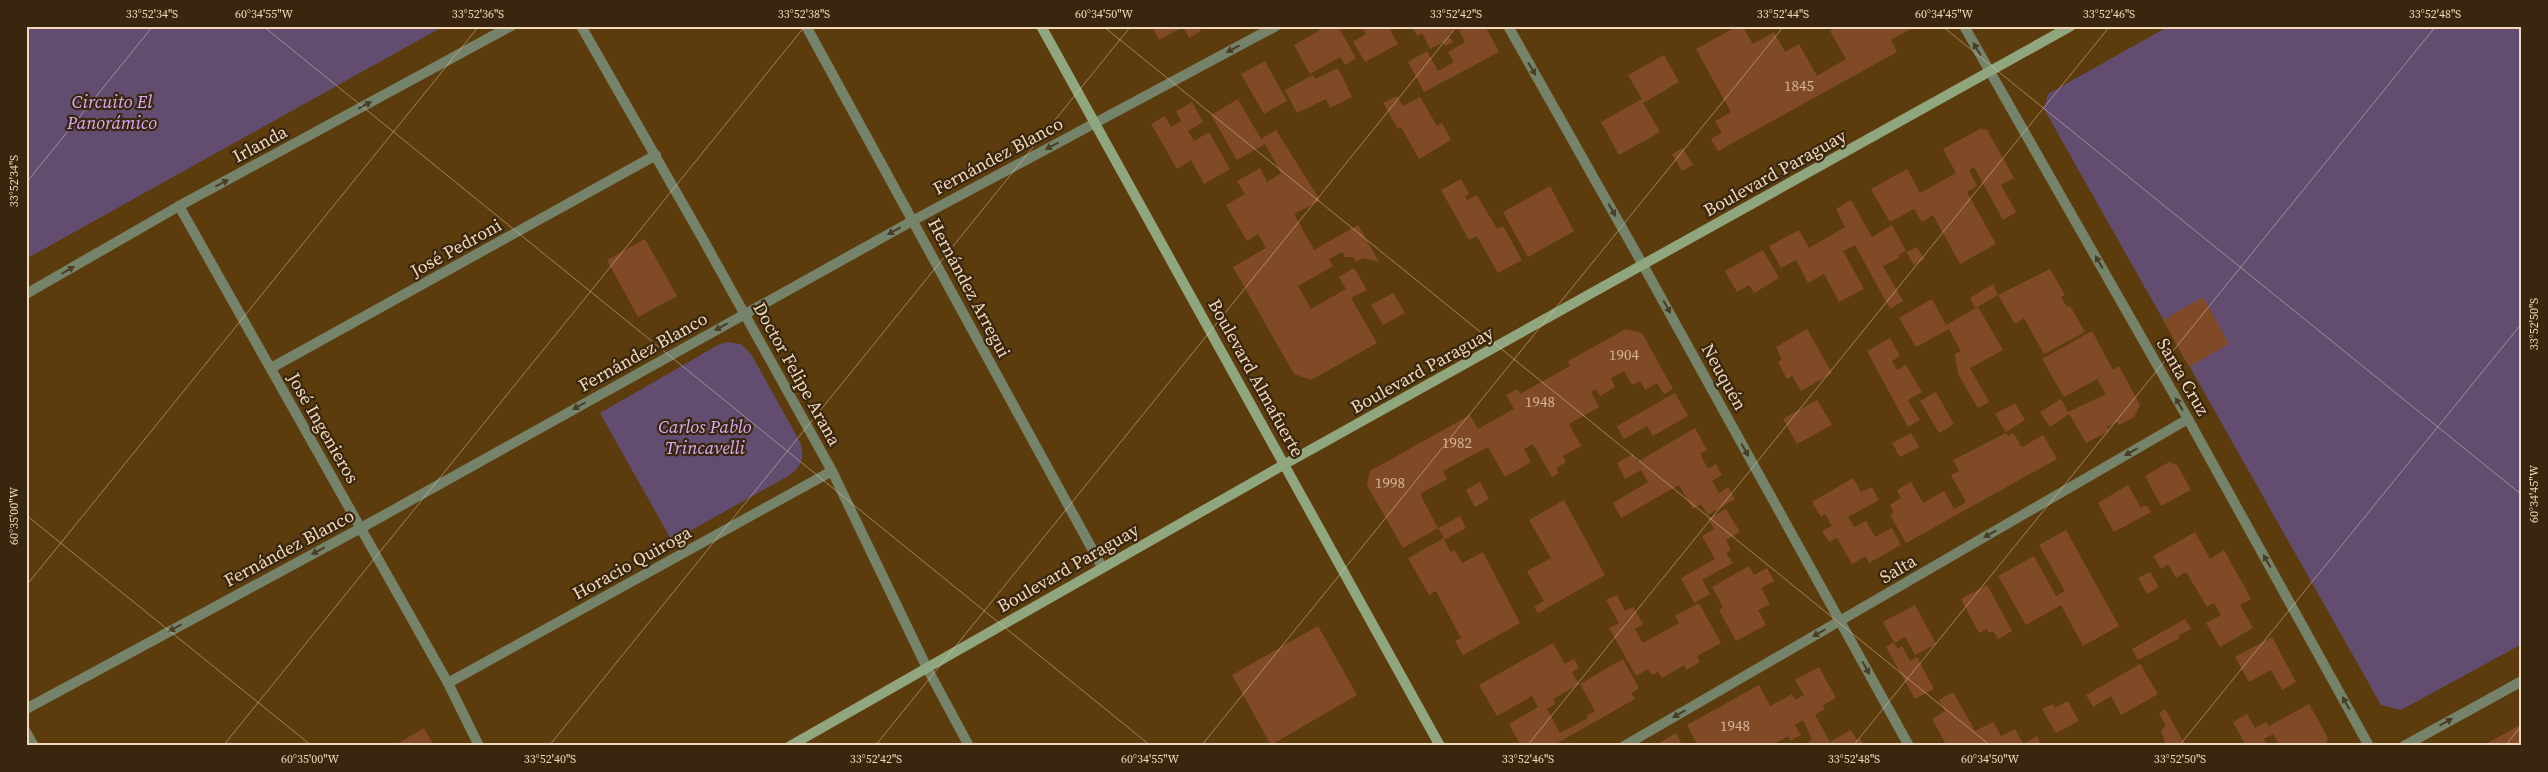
<svg xmlns="http://www.w3.org/2000/svg" width="2548" height="772" viewBox="0 0 2548 772" font-family="'Source Serif 4',serif">
	<style>
		.green { fill: #624d70 }
		.building { fill: #804a27 }
		.lines { fill: none; stroke-linecap: round; stroke-linejoin: round }
		.street { stroke: #75836a; stroke-width: 10 }
		.secondary { stroke: #90a67f; stroke-width: 10 }
		.oneway { fill: #483d25 }
		.ticks { fill: none; stroke: #f1d8bc; stroke-width: 1; stroke-opacity: 0.45 }
		.labels { text-anchor: middle; stroke-width: 4.5; stroke-linejoin: round; paint-order: stroke }
		.number-label { font-size: 15px; fill: #d5b497 }
		.park-label { font-size: 18px; font-style: italic; fill: #d9aaf8; stroke: #39260e }
		.street-label { font-size: 18px; fill: #f1d8bc; stroke: #39260e }
		.neatline { fill: none; stroke: #f1d8bc; stroke-width: 2 }
		.ticks-label { font-size: 12px; text-anchor: middle; fill: #f1d8bc }
	</style>
	<rect width="100%" height="100%" fill="#5c3c0d"/>
	<g class="green">
		<polygon points="26,26 444,26 26,259"/>
		<polygon points="2169,26 2522,26 2522,644 2401,710 2381,705 2044,109 2048,94"/>
		<path d="M 727,342 L 741,344 L 751,354 L 800,442 C 805,456 802,466 790,475 L 672,541 L 600,413 L 718,345 Z"/>
	</g>
	<g class="building">
		<polygon points="1152,26 1198,26 1201,31 1189,38 1183,27 1159,40"/>
		<polygon points="1327,26 1338,26 1356,58 1345,65 1340,57 1310,74 1294,45"/>
		<polygon points="1361,26 1388,26 1398,44 1365,62 1353,42 1366,34"/>
		<polygon points="1412,26 1450,26 1453,32 1448,34 1453,42 1445,46 1443,42 1430,49 1422,33 1417,36"/>
		<polygon points="1464,26 1485,26 1499,52 1424,92 1408,62 1427,51 1438,71 1454,62 1448,52 1465,42 1459,31"/>
		<polygon points="1738,26 1742,26 1753,44 1774,32 1785,52 1799,44 1817,76 1846,59 1830,31 1838,26 1916,26 1891,40 1897,52 1718,151 1711,139 1722,133 1715,121 1731,112 1696,49"/>
		<polygon points="1664,55 1679,82 1643,103 1660,132 1619,155 1601,122 1642,99 1628,75"/>
		<polygon points="1265,61 1287,101 1264,114 1241,74"/>
		<polygon points="1338,68 1352,97 1330,108 1326,99 1297,113 1285,90 1313,75 1315,79"/>
		<polygon points="1397,96 1403,106 1420,97 1437,126 1442,123 1451,140 1419,159 1401,127 1398,129 1383,103"/>
		<polygon points="1238,99 1261,139 1276,130 1320,200 1294,214 1314,250 1358,225 1379,262 1363,258 1356,262 1353,257 1345,257 1342,252 1329,259 1333,266 1298,286 1311,309 1346,289 1339,277 1354,268 1367,290 1351,298 1377,343 1311,380 1294,374 1233,267 1266,248 1258,234 1247,241 1226,205 1245,194 1237,181 1260,168 1267,182 1281,173 1265,144 1237,160 1211,115"/>
		<polygon points="1192,102 1203,122 1188,131 1194,141 1209,132 1230,169 1204,184 1191,160 1177,169 1151,124 1165,116 1171,127 1181,121 1176,111"/>
		<polygon points="1980,129 1987,130 2014,178 2001,185 2016,212 2003,220 1974,167 1969,170 1977,186 1967,192 1996,244 1960,264 1933,215 1922,222 1914,209 1890,222 1871,189 1907,169 1920,193 1956,173 1943,149"/>
		<polygon points="1683,148 1693,165 1682,171 1672,154"/>
		<polygon points="1461,179 1469,194 1465,196 1467,200 1477,195 1497,229 1503,226 1522,260 1498,273 1477,236 1469,240 1441,190"/>
		<polygon points="1550,186 1574,231 1528,257 1503,212"/>
		<polygon points="1851,200 1872,237 1892,225 1906,251 1898,255 1899,258 1883,266 1903,301 1890,309 1855,245 1843,251 1864,289 1839,302 1824,274 1808,283 1796,260 1781,268 1769,246 1799,230 1809,248 1845,227 1836,209"/>
		<polygon points="645,239 677,296 638,317 607,260"/>
		<polygon points="1917,247 1924,259 1914,265 1906,252"/>
		<polygon points="1763,250 1779,278 1754,293 1749,285 1737,292 1725,271"/>
		<polygon points="2050,269 2065,295 2061,297 2067,307 2070,306 2085,332 2044,354 2024,318 2015,324 1998,295"/>
		<polygon points="1993,284 1998,295 1975,308 1970,298"/>
		<polygon points="1393,293 1405,313 1383,325 1371,305"/>
		<polygon points="2203,297 2229,344 2189,367 2163,320"/>
		<polygon points="1932,299 1946,325 1978,307 2003,350 1970,368 1989,402 1978,408 1958,374 1955,354 1961,351 1949,329 1916,347 1899,318"/>
		<polygon points="1626,329 1642,333 1673,389 1664,394 1657,383 1645,390 1640,381 1632,385 1624,371 1611,378 1615,387 1600,396 1596,389 1591,392 1599,407 1569,424 1581,446 1563,456 1566,462 1556,468 1559,473 1552,477 1533,444 1524,449 1531,462 1505,477 1488,447 1452,466 1443,471 1447,479 1420,494 1438,528 1403,548 1367,485 1370,471 1470,415 1478,429 1514,409 1506,395 1517,389 1520,394 1570,366 1568,361"/>
		<polygon points="1807,329 1832,373 1801,391 1792,376 1787,379 1778,362 1782,360 1776,347"/>
		<polygon points="2092,331 2113,370 2119,366 2140,405 2134,417 2119,425 2117,422 2107,427 2109,431 2086,443 2069,414 2050,427 2040,412 2061,399 2068,412 2106,394 2097,379 2064,397 2042,359"/>
		<polygon points="1890,338 1900,356 1892,361 1897,370 1906,365 1922,392 1908,400 1920,420 1908,427 1867,351"/>
		<polygon points="1936,392 1954,424 1939,433 1920,401"/>
		<polygon points="1675,393 1688,416 1653,436 1647,426 1624,439 1617,426"/>
		<polygon points="1817,400 1832,425 1797,444 1783,419"/>
		<polygon points="2015,403 2025,420 2006,432 1995,414"/>
		<polygon points="1695,428 1707,450 1700,454 1708,469 1716,464 1722,475 1712,481 1719,493 1728,487 1735,499 1708,515 1701,504 1693,509 1679,485 1621,518 1613,503 1648,482 1641,470 1625,479 1617,463 1633,454 1637,462"/>
		<polygon points="1911,433 1919,447 1900,457 1892,443"/>
		<polygon points="2006,433 2008,436 2013,433 2022,447 2043,435 2057,459 1906,543 1890,515 1894,513 1890,505 1901,498 1897,490 1911,482 1923,503 1944,491 1954,509 1966,502 1951,475 1959,471 1953,460"/>
		<polygon points="2169,462 2177,465 2191,490 2161,506 2145,476"/>
		<polygon points="1853,478 1861,492 1872,487 1879,500 1848,517 1854,527 1866,521 1875,537 1892,528 1901,545 1869,563 1866,556 1852,564 1837,538 1829,542 1822,531 1832,526 1825,514 1821,517 1812,502"/>
		<polygon points="1480,482 1489,499 1475,507 1466,490"/>
		<polygon points="2128,485 2141,508 2146,505 2151,512 2114,532 2098,503"/>
		<polygon points="1564,500 1605,575 1538,613 1534,607 1544,601 1527,571 1551,558 1529,520"/>
		<polygon points="1726,509 1740,532 1726,540 1731,550 1726,553 1733,563 1702,580 1710,594 1694,603 1681,578 1715,559 1702,536 1714,529 1708,519"/>
		<polygon points="1460,516 1466,528 1444,540 1451,552 1454,550 1462,563 1483,552 1520,623 1463,655 1455,641 1461,638 1436,591 1429,595 1408,558 1444,538 1438,528"/>
		<polygon points="2066,530 2119,626 2083,646 2061,605 2026,625 1998,576 2034,556 2056,596 2065,591 2039,545"/>
		<polygon points="2195,532 2210,559 2224,550 2251,599 2240,605 2253,628 2220,647 2206,623 2221,615 2214,603 2207,607 2186,572 2176,578 2168,564 2161,569 2153,556"/>
		<polygon points="1749,566 1754,575 1767,568 1774,581 1761,588 1770,604 1758,610 1766,625 1736,641 1719,610 1723,607 1712,587"/>
		<polygon points="2150,572 2159,587 2147,594 2138,578"/>
		<polygon points="1987,585 2012,631 1998,639 1993,631 1989,633 1987,629 1979,633 1961,599"/>
		<polygon points="1617,595 1625,611 1633,607 1643,624 1635,629 1643,643 1679,623 1675,616 1699,603 1721,643 1697,656 1700,662 1686,670 1684,665 1662,678 1658,672 1652,675 1648,669 1636,676 1609,628 1619,623 1606,600"/>
		<polygon points="1915,605 1936,644 1915,655 1905,637 1894,643 1898,649 1902,646 1910,661 1917,657 1934,689 1915,699 1886,647 1894,642 1883,622"/>
		<polygon points="2185,619 2191,629 2178,636 2180,638 2138,660 2132,649"/>
		<polygon points="1318,626 1357,695 1271,745 1232,675"/>
		<polygon points="2272,637 2296,682 2282,690 2271,670 2249,682 2235,657"/>
		<polygon points="1553,643 1565,664 1574,659 1579,668 1572,672 1579,684 1553,699 1555,704 1547,709 1560,733 1588,718 1587,715 1595,711 1580,684 1609,667 1623,659 1639,688 1631,693 1635,699 1552,746 1521,746 1509,724 1538,707 1532,696 1497,716 1479,685"/>
		<polygon points="2140,664 2158,694 2121,715 2111,696 2093,707 2086,695"/>
		<polygon points="1819,667 1836,698 1823,705 1825,709 1815,715 1830,742 1851,730 1857,740 1860,739 1864,746 1828,746 1827,744 1807,746 1806,744 1812,740 1803,720 1795,725 1801,735 1790,741 1788,736 1771,746 1698,746 1687,725 1759,685 1770,706 1792,694 1795,700 1804,695 1795,680"/>
		<polygon points="1953,692 1975,731 1993,722 2001,736 2015,729 2023,744 2037,736 2040,742 2033,746 1947,746 1932,719 1945,711 1939,700"/>
		<polygon points="2068,701 2079,721 2056,733 2042,709 2053,704 2055,708"/>
		<polygon points="2309,704 2328,738 2325,746 2280,746 2273,734 2264,739 2268,746 2246,746 2233,722 2247,714 2255,728 2266,722 2269,726"/>
		<polygon points="2165,709 2186,746 2166,746 2161,730 2166,726 2159,713"/>
		<polygon points="2520,725 2522,746 2482,746"/>
		<polygon points="424,728 434,746 393,746"/>
		<polygon points="1676,733 1683,746 1654,746"/>
	</g>
	<g class="lines">
		<g class="street">
			<polyline points="581,26 700,234 832,471 927,668 969,746"/>
			<polyline points="806,26 1102,567"/>
			<polyline points="1508,26 1643,265 1909,746"/>
			<polyline points="1964,26 2188,419 2369,746"/>
			<polyline points="179,206 448,683 479,746"/>
			<polyline points="26,294 179,206 511,26"/>
			<polyline points="271,368 656,155"/>
			<polyline points="448,683 832,471"/>
			<polyline points="26,709 361,528 914,220 1276,26"/>
			<polyline points="26,732 34,746"/>
			<polyline points="1624,746 2188,419"/>
			<polyline points="2404,746 2522,681"/>
		</g>
		<g class="secondary">
			<polyline points="1041,26 1440,746"/>
			<polyline points="790,746 1285,464 2071,26"/>
		</g>
	</g>
	<defs><path id="oneway-solid" d="M-6-.8H1V-3.2L6.5 0L1 3.2V.8H-6Z" transform="scale(1.25)"/></defs>
	<g class="oneway">
		<use href="#oneway-solid" transform="translate(1233 49) rotate(152)"/>
		<use href="#oneway-solid" transform="translate(1977 49) rotate(-121)"/>
		<use href="#oneway-solid" transform="translate(1532 69) rotate(60)"/>
		<use href="#oneway-solid" transform="translate(365 105) rotate(-28)"/>
		<use href="#oneway-solid" transform="translate(1052 146) rotate(152)"/>
		<use href="#oneway-solid" transform="translate(222 183) rotate(-28)"/>
		<use href="#oneway-solid" transform="translate(1612 210) rotate(60)"/>
		<use href="#oneway-solid" transform="translate(894 231) rotate(151)"/>
		<use href="#oneway-solid" transform="translate(2099 262) rotate(-120)"/>
		<use href="#oneway-solid" transform="translate(68 270) rotate(-30)"/>
		<use href="#oneway-solid" transform="translate(1667 307) rotate(61)"/>
		<use href="#oneway-solid" transform="translate(721 327) rotate(151)"/>
		<use href="#oneway-solid" transform="translate(2179 404) rotate(-120)"/>
		<use href="#oneway-solid" transform="translate(579 406) rotate(151)"/>
		<use href="#oneway-solid" transform="translate(1745 450) rotate(61)"/>
		<use href="#oneway-solid" transform="translate(2131 452) rotate(150)"/>
		<use href="#oneway-solid" transform="translate(1990 534) rotate(150)"/>
		<use href="#oneway-solid" transform="translate(318 551) rotate(152)"/>
		<use href="#oneway-solid" transform="translate(2267 561) rotate(-119)"/>
		<use href="#oneway-solid" transform="translate(175 628) rotate(152)"/>
		<use href="#oneway-solid" transform="translate(1819 633) rotate(150)"/>
		<use href="#oneway-solid" transform="translate(1866 668) rotate(61)"/>
		<use href="#oneway-solid" transform="translate(2346 703) rotate(-119)"/>
		<use href="#oneway-solid" transform="translate(1679 714) rotate(150)"/>
		<use href="#oneway-solid" transform="translate(2446 722) rotate(-29)"/>
	</g>
	<path class="ticks" d="M 263,26 L 1151,746M 1103,26 L 1991,746M 1942,26 L 2522,495M 26,183 L 153,26M 26,515 L 312,746M 26,586 L 479,26M 223,746 L 805,26M 549,746 L 1131,26M 875,746 L 1457,26M 1201,746 L 1784,26M 1527,746 L 2110,26M 1853,746 L 2436,26M 2179,746 L 2522,323M 2505,746 L 2522,725"/>
	<g class="labels">
		<g class="number-label">
			<text x="1799" y="91">1845</text>
			<text x="1624" y="360">1904</text>
			<text x="1540" y="407">1948</text>
			<text x="1457" y="448">1982</text>
			<text x="1390" y="488">1998</text>
			<text x="1735" y="731">1948</text>
		</g>
		<g class="park-label">
			<text x="112" y="108">Circuito El<tspan x="112" dy="21">Panorámico</tspan></text>
			<text x="705" y="433">Carlos Pablo<tspan x="705" dy="21">Trincavelli</tspan></text>
		</g>
		<g class="street-label">
			<text transform="translate(260 144) rotate(-28)" y="6">Irlanda</text>
			<text transform="translate(998 156) rotate(-28)" y="6">Fernández Blanco</text>
			<text transform="translate(1775 173) rotate(-29)" y="6">Boulevard Paraguay</text>
			<text transform="translate(456 248) rotate(-29)" y="6">José Pedroni</text>
			<text transform="translate(969 288) rotate(62)" y="6">Hernández Arregui</text>
			<text transform="translate(643 352) rotate(-29)" y="6">Fernández Blanco</text>
			<text transform="translate(1422 370) rotate(-29)" y="6">Boulevard Paraguay</text>
			<text transform="translate(797 374) rotate(61)" y="6">Doctor Felipe Arana</text>
			<text transform="translate(1724 377) rotate(61)" y="6">Neuquén</text>
			<text transform="translate(2183 377) rotate(60)" y="6">Santa Cruz</text>
			<text transform="translate(1256 378) rotate(61)" y="6">Boulevard Almafuerte</text>
			<text transform="translate(323 428) rotate(60)" y="6">José Ingenieros</text>
			<text transform="translate(289 548) rotate(-28)" y="6">Fernández Blanco</text>
			<text transform="translate(632 563) rotate(-29)" y="6">Horacio Quiroga</text>
			<text transform="translate(1068 568) rotate(-30)" y="6">Boulevard Paraguay</text>
			<text transform="translate(1898 569) rotate(-30)" y="6">Salta</text>
		</g>
	</g>
	<rect width="2548" height="772" fill="none" stroke="#39260e" stroke-width="55"/>
	<rect x="28" y="28" width="2492" height="716" class="neatline"/>
	<g class="ticks-label">
		<text x="152" y="18">33°52'34"S</text>
		<text x="264" y="18">60°34'55"W</text>
		<text x="478" y="18">33°52'36"S</text>
		<text x="804" y="18">33°52'38"S</text>
		<text x="1104" y="18">60°34'50"W</text>
		<text x="1456" y="18">33°52'42"S</text>
		<text x="1783" y="18">33°52'44"S</text>
		<text x="1944" y="18">60°34'45"W</text>
		<text x="2109" y="18">33°52'46"S</text>
		<text x="2435" y="18">33°52'48"S</text>
		<text transform="translate(14 181) rotate(-90)" y="4">33°52'34"S</text>
		<text transform="translate(2534 324) rotate(-90)" y="4">33°52'50"S</text>
		<text transform="translate(2534 494) rotate(-90)" y="4">60°34'45"W</text>
		<text transform="translate(14 516) rotate(-90)" y="4">60°35'00"W</text>
		<text x="310" y="763">60°35'00"W</text>
		<text x="550" y="763">33°52'40"S</text>
		<text x="876" y="763">33°52'42"S</text>
		<text x="1150" y="763">60°34'55"W</text>
		<text x="1528" y="763">33°52'46"S</text>
		<text x="1854" y="763">33°52'48"S</text>
		<text x="1990" y="763">60°34'50"W</text>
		<text x="2180" y="763">33°52'50"S</text>
	</g>
</svg>
